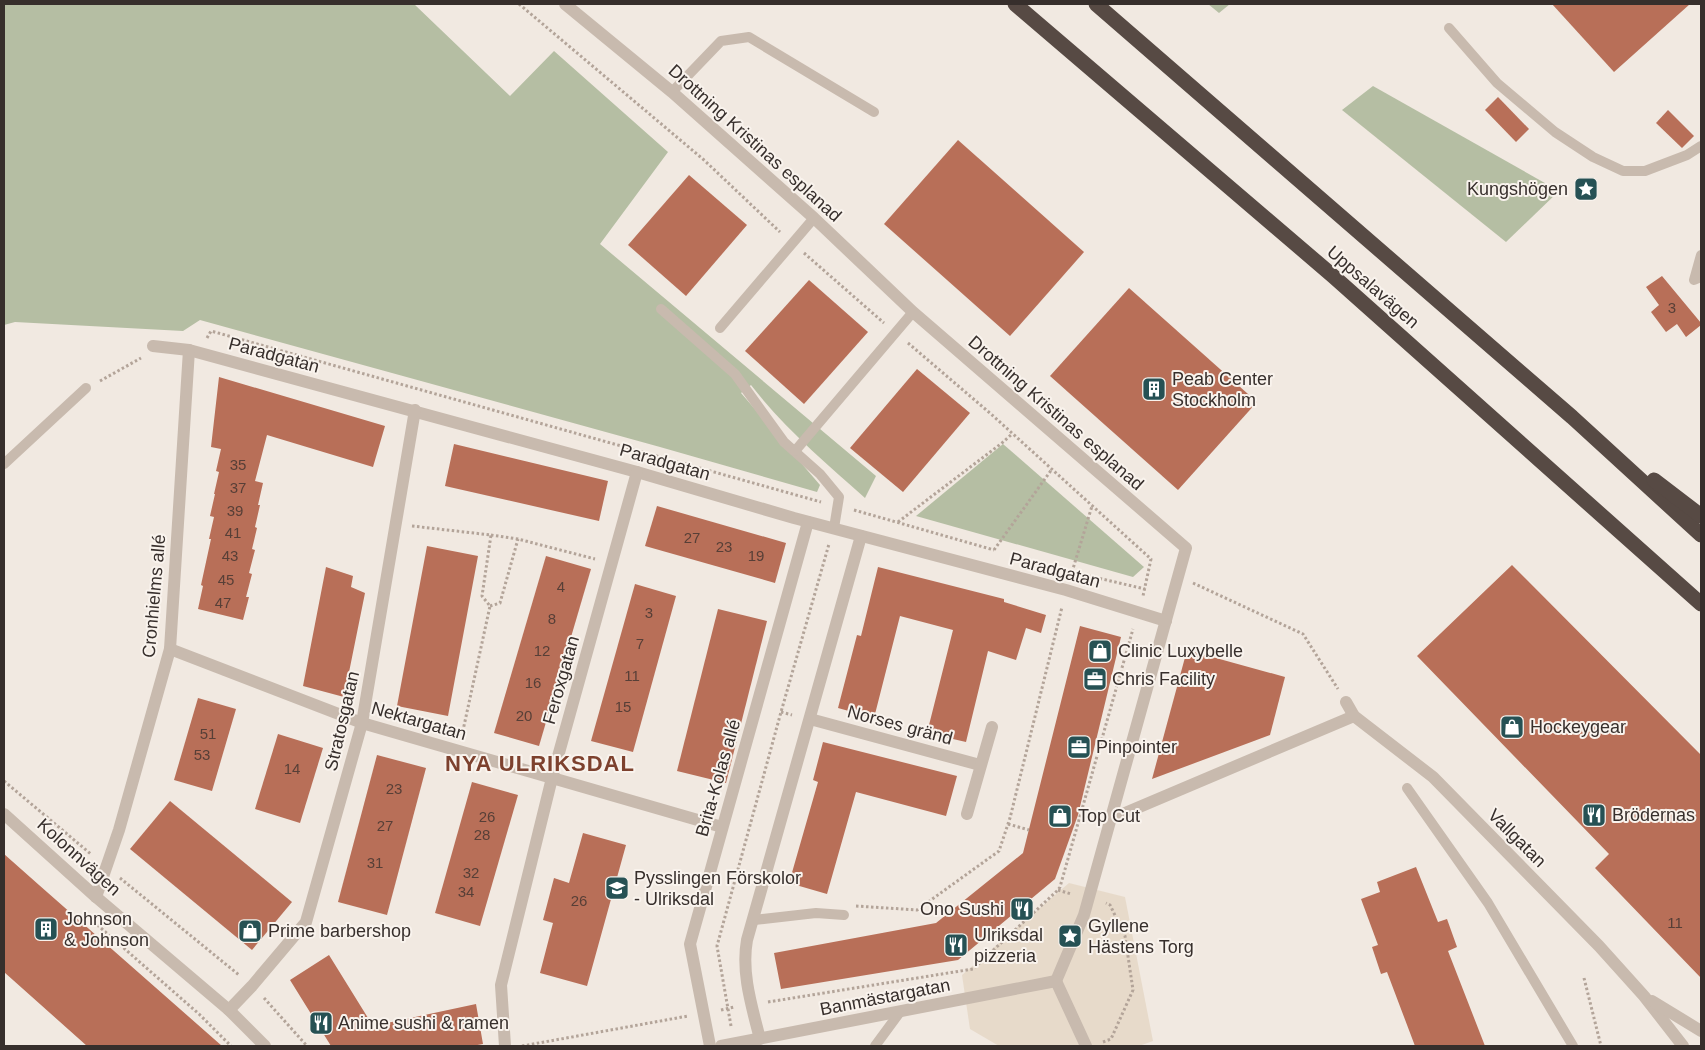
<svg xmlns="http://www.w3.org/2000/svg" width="1705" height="1050" viewBox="0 0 1705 1050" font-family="Arial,sans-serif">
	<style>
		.green { fill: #b5bea3 }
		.plaza { fill: #e7daca }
		.building { fill: #b86f58 }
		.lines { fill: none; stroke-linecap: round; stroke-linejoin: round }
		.path { stroke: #b3a499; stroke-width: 3; stroke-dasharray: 2.5 2.5; stroke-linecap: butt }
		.lane { stroke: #c8baae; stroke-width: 10 }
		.street { stroke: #c8baae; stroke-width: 12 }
		.highway { stroke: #574a44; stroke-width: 15 }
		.labels { text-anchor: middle; stroke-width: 4; stroke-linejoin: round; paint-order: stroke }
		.number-label { font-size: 15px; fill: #573f37 }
		.street-label { font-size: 18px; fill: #372f2c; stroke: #f9f3ed }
		.poi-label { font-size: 18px; fill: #372f2c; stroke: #f9f3ed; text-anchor: start }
		.district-label { font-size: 22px; font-weight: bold; letter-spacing: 1px; fill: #7d412e; stroke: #f9f3ed }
	</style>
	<rect width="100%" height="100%" fill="#f1e9e1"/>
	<g class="green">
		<path d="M 4,4 L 414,4 L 510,96 L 554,51 L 668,152 L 600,244 L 876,476 L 865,498 C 825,462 784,428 751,385 L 741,393 L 820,485 L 817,492 L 660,447 L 200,320 L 183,331 L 15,322 L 4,325 Z"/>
		<polygon points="1208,4 1230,4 1219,13"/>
		<polygon points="1373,86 1559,191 1506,242 1342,110"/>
		<polygon points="1003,444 1144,567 1133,577 916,516"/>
	</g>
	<polygon class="plaza" points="1069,883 1125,897 1153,1041 1139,1046 999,1046 970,1029 962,975"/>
	<g class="building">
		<polygon points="1552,4 1690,4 1614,72"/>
		<polygon points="1498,97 1529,129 1516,142 1485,110"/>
		<polygon points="1668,110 1694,136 1682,148 1656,123"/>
		<polygon points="958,140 1084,252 1010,336 884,224"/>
		<polygon points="689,175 747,225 686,296 628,245"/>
		<polygon points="1662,276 1701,323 1701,325 1686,337 1677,324 1666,332 1651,312 1659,305 1646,287"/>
		<polygon points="809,280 868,332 804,404 745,351"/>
		<polygon points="1129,288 1257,402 1178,490 1050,376"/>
		<polygon points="917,369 970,413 903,492 850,448"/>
		<polygon points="219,377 385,426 373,467 267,435 255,481 263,483 258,505 260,505 255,527 257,528 252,549 255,550 249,573 252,574 246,597 249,597 243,620 198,609 203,586 201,585 211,539 209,539 214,517 210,516 215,494 214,494 219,472 216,471 221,449 211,447"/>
		<polygon points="454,444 608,481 599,521 445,486"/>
		<polygon points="657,506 786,543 775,583 645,546"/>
		<polygon points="427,546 478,556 448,716 397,706"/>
		<polygon points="546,556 591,569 539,746 494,733"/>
		<polygon points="1512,565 1701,755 1701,978 1595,868 1609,854 1417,656"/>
		<polygon points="326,567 353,576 351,587 365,593 344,697 303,686"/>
		<polygon points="878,567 1004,599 1004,602 1046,615 1041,633 1026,628 1016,660 988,651 966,742 927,733 953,630 900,616 874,718 838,708 857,635 861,636"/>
		<polygon points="635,584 676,596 633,752 591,741"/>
		<polygon points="718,609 767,621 726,783 677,771"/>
		<polygon points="1080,626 1121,637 1078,815 1055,879 958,960 781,989 774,953 936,923 1023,853"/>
		<polygon points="1187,650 1285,677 1270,735 1152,779"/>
		<polygon points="198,698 236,709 212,791 174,780"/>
		<polygon points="278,734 323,748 300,823 255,809"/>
		<polygon points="823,742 957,776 946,816 856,792 827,894 789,883 818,782 813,780"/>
		<polygon points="377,755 426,768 387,915 338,902"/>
		<polygon points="472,782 518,795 480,926 435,913"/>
		<polygon points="170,801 292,902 252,950 130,849"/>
		<polygon points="583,833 626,845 587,986 540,973 553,923 543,920 554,878 569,883"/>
		<polygon points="4,854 39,885 222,1046 87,1046 4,972"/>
		<polygon points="1416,867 1438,922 1447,919 1457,947 1448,951 1485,1046 1415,1046 1387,972 1381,974 1372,947 1378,945 1361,899 1380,892 1377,882"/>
		<polygon points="329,955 373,1026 476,1004 483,1044 472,1046 331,1046 290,980"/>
	</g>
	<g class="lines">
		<g class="path">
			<polyline points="519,4 704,160 780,232"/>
			<polyline points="804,253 884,323"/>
			<polyline points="207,338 211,331 821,502"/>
			<polyline points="908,343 991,414 1151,559 1143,596"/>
			<polyline points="100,381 141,358"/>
			<polyline points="854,510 994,550"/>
			<polyline points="898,522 1002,443 1012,434"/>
			<polyline points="412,526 491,535 482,596 490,606 462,735"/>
			<polyline points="491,535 518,539 595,559"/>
			<polyline points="994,550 1052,469"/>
			<polyline points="1072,572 1092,506"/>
			<polyline points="1085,575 1145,589"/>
			<polyline points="1193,583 1303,634 1338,689"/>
			<polyline points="490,606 500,603 518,539"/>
			<polyline points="781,712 792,715"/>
			<polyline points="4,781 92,855"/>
			<polyline points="1008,824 1029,830"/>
			<polyline points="120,878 239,975"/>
			<polyline points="1058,890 1071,894"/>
			<polyline points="856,906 917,910 999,851 1010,818 1062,607"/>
			<polyline points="86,915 199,1014 231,1046"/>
			<polyline points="1584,978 1601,1046"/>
			<polyline points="264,998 307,1046"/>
			<polyline points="768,1002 973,969 1058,890 1060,887 1133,629"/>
			<polyline points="721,1010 734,1007"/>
			<polyline points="731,1026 717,946 781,712 829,544"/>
			<polyline points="1103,1042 1111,1039 1133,990 1125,936 1110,905 1106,903"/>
			<polyline points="522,1046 688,1016"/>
		</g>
		<g class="lane">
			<polyline points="1449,28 1497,83 1555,132 1593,157 1623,171 1645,171 1687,155 1701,146"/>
			<polyline points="672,92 721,41 749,37 874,112"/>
			<polyline points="1701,255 1694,280 1701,277"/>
			<polyline points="661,309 735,374 784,442 820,474 839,497 834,528"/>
			<polyline points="720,328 814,218"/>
			<polyline points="795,451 913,312"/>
			<polyline points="4,464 86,388"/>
			<polyline points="1407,788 1488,903 1573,1046"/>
			<polyline points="754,920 816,913 844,915"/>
			<polyline points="875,1046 900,1012"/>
		</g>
		<g class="street">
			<polyline points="565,4 672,92 814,218 913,312 1186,548 1084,915 1056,981"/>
			<polyline points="153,346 189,350 637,472 794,518 1066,590 1166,621"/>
			<polyline points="170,649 362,723 722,827"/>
			<polyline points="1346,702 1354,716 1433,777 1599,946 1644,996 1683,1046"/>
			<polyline points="810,719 980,765"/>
			<polyline points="4,814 96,897 229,1010 265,1046"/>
			<polyline points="967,814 992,727"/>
			<polyline points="1111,819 1354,716"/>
			<polyline points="96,897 119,830 170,649 189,350"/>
			<polyline points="1056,981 1086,1046"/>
			<polyline points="1652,1001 1701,1031"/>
			<polyline points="229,1010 252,986 306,922 362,723 415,410"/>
			<path d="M 760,1039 C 752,1007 741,973 747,940 L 861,536"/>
			<polyline points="505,1046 501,985 552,778 637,472"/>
			<polyline points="710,1046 690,944 808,522"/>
			<polyline points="721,1046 1056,981"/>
		</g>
		<g class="highway">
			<polyline points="1015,4 1333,276 1701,604"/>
			<polyline points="1096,4 1572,417 1701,535"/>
			<polyline points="1654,480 1701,516"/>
		</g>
	</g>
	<defs>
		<g id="sight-square" transform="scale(1.25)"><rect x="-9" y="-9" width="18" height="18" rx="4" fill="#265154" stroke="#f9f3ed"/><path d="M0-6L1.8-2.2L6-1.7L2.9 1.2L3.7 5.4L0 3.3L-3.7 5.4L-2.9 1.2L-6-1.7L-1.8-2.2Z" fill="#fff"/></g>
		<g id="building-square" transform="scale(1.25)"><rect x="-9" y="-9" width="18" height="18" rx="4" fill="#265154" stroke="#f9f3ed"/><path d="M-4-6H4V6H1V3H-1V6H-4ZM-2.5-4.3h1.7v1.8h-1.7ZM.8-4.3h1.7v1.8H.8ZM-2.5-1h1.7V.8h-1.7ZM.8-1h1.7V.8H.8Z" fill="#fff"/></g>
		<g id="shop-square" transform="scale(1.25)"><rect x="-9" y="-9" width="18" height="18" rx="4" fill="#265154" stroke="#f9f3ed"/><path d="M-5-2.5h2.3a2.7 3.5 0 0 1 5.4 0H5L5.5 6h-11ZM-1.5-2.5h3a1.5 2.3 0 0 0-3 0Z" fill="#fff"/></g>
		<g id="office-square" transform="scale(1.25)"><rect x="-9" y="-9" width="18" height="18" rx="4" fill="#265154" stroke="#f9f3ed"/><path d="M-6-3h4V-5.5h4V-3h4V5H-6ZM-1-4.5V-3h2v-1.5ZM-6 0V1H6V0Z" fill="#fff"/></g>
		<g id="restaurant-square" transform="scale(1.25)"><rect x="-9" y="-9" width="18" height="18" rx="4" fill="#265154" stroke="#f9f3ed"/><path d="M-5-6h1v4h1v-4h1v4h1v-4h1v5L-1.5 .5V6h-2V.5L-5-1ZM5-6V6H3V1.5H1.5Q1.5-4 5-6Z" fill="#fff"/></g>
		<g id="school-square" transform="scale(1.25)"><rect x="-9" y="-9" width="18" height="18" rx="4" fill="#265154" stroke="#f9f3ed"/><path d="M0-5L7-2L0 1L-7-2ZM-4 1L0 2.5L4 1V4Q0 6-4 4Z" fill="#fff"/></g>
	</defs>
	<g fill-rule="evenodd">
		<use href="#sight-square" x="1586" y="189"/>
		<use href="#building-square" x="1154" y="389"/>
		<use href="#shop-square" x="1100" y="651"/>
		<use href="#office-square" x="1095" y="679"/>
		<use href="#shop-square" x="1512" y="727"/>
		<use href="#office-square" x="1079" y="747"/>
		<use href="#restaurant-square" x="1594" y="815"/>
		<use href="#shop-square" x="1060" y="816"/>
		<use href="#school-square" x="617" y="888"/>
		<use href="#restaurant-square" x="1022" y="909"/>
		<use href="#building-square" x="46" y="929"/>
		<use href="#shop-square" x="250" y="931"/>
		<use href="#sight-square" x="1070" y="936"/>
		<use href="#restaurant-square" x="956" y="945"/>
		<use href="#restaurant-square" x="321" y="1023"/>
	</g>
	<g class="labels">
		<g class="number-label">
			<text x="1672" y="313">3</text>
			<text x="238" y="470">35</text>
			<text x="238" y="493">37</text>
			<text x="235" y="516">39</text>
			<text x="233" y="538">41</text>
			<text x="692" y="543">27</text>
			<text x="724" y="552">23</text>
			<text x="230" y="561">43</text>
			<text x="756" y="561">19</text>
			<text x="226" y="585">45</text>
			<text x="561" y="592">4</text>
			<text x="223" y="608">47</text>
			<text x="649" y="618">3</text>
			<text x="552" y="624">8</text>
			<text x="640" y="649">7</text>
			<text x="542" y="656">12</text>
			<text x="632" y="681">11</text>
			<text x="533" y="688">16</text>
			<text x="623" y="712">15</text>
			<text x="524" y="721">20</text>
			<text x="208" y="739">51</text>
			<text x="202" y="760">53</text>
			<text x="292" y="774">14</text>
			<text x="394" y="794">23</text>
			<text x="487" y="822">26</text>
			<text x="385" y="831">27</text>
			<text x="482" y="840">28</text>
			<text x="375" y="868">31</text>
			<text x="471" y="878">32</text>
			<text x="466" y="897">34</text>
			<text x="579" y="906">26</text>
			<text x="1675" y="928">11</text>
		</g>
		<g class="street-label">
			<text transform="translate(755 143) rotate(42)" y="6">Drottning Kristinas esplanad</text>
			<text transform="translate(1373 287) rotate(41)" y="6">Uppsalavägen</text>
			<text transform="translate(274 355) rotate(15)" y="6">Paradgatan</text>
			<text transform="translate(1056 413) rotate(41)" y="6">Drottning Kristinas esplanad</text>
			<text transform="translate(665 462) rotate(16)" y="6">Paradgatan</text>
			<text transform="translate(1055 570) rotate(15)" y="6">Paradgatan</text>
			<text transform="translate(154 596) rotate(-85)" y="6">Cronhielms allé</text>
			<text transform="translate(561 680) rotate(-74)" y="6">Feroxgatan</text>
			<text transform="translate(342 721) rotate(-77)" y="6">Stratosgatan</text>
			<text transform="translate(419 721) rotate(16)" y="6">Nektargatan</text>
			<text transform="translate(900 725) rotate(15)" y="6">Norses gränd</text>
			<text transform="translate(718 778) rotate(-74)" y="6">Brita-Kolas allé</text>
			<text transform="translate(1517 838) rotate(45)" y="6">Vallgatan</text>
			<text transform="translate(79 857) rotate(42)" y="6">Kolonnvägen</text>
			<text transform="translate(885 997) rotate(-11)" y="6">Banmästargatan</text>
		</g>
		<g class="poi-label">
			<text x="1568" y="195" text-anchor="end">Kungshögen</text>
			<text x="1172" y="385">Peab Center<tspan x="1172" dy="21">Stockholm</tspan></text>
			<text x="1118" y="657">Clinic Luxybelle</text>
			<text x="1112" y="685">Chris Facility</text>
			<text x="1530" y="733">Hockeygear</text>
			<text x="1096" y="753">Pinpointer</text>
			<text x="1612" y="821">Brödernas</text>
			<text x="1078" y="822">Top Cut</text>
			<text x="634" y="884">Pysslingen Förskolor<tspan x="634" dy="21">- Ulriksdal</tspan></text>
			<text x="1004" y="915" text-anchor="end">Ono Sushi</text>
			<text x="64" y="925">Johnson<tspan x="64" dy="21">&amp; Johnson</tspan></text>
			<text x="1088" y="932">Gyllene<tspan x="1088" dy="21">Hästens Torg</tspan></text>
			<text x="268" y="937">Prime barbershop</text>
			<text x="974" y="941">Ulriksdal<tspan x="974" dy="21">pizzeria</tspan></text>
			<text x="338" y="1029">Anime sushi &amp; ramen</text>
		</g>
		<g class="district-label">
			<text x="540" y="771">NYA ULRIKSDAL</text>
		</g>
	</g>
	<rect width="1705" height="1050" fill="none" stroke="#372f2c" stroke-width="10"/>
</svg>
